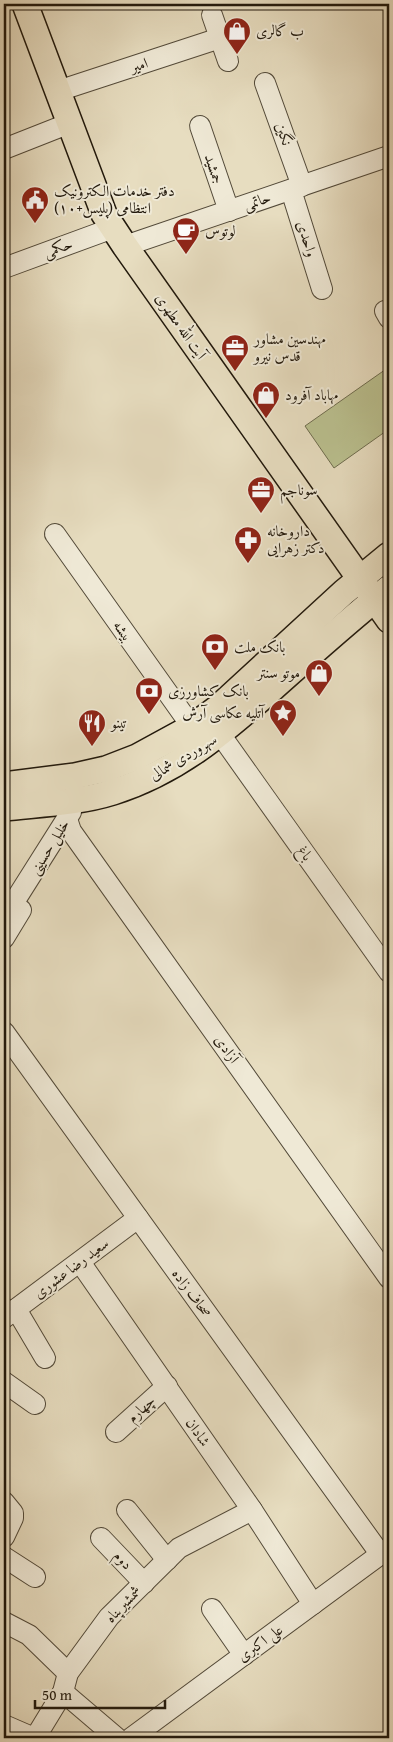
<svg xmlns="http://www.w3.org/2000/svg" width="393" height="1742" viewBox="0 0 393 1742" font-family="'Gentium Book Plus',Amiri,serif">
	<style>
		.green { fill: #bac08f; stroke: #6e6c4e }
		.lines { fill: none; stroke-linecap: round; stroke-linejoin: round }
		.minor-casing { stroke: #534a39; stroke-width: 22 }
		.major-casing { stroke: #22190c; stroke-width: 28 }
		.minor { stroke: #efe9d6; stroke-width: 20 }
		.major { stroke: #e7ddc0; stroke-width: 25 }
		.labels { text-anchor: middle; stroke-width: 4; stroke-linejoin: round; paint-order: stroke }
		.poi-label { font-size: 15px; fill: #22190c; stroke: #efe9d6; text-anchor: start }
		.street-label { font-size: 15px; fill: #22190c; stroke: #efe9d6 }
	</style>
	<rect width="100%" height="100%" fill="#e7ddc0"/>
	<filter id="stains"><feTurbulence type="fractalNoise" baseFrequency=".004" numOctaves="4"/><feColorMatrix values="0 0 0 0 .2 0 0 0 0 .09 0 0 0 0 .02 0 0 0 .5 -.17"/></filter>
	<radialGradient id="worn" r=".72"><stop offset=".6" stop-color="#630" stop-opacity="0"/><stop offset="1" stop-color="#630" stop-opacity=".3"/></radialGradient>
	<polygon class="green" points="389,367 389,429 334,468 305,426"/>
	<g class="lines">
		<g class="minor-casing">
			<g id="minor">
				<polyline points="212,15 228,61"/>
				<polyline points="265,83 302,186"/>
				<polyline points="58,91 220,38"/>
				<polyline points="200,126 229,211"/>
				<polyline points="4,149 70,123"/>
				<polyline points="291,190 322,289"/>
				<polyline points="125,246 389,156"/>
				<polyline points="4,268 113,228"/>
				<polyline points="385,311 389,318"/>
				<polyline points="55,534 192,727"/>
				<polyline points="220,734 389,972"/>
				<polyline points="67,819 71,831 389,1278"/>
				<polyline points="4,918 71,812"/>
				<polyline points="4,938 21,910"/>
				<polyline points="4,1032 381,1555"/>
				<polyline points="80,1262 252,1510 313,1604"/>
				<polyline points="16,1309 45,1358"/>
				<polyline points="4,1318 138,1218"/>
				<polyline points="4,1382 35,1404"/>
				<polyline points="116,1432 167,1386"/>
				<polyline points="4,1502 13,1513 13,1518 4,1537"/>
				<polyline points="127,1510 167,1560"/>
				<polyline points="101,1538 144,1583"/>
				<polyline points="4,1557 35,1577"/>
				<polyline points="212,1609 244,1655"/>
				<polyline points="4,1622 29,1635 68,1673"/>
				<polyline points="63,1692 117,1738"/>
				<polyline points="4,1725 34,1738"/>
				<polyline points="35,1738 63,1692 68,1673 109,1617 179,1548 252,1510"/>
				<polyline points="131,1738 389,1548"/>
			</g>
		</g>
		<g class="major-casing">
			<g id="major">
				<polyline points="25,4 104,214 125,246 389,620"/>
				<polyline points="4,785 75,776 106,769 137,757 192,727 219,707 344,592 389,555"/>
				<path d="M 4,808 C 40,804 78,803 113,792 C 179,771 223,732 274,687 C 312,653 350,619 389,588"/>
			</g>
		</g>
		<use href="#minor" class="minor"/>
		<use href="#major" class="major"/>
	</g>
	<defs>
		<g id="shop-pin" transform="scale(1.4375)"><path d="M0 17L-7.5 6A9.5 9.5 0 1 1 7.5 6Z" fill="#8f2418" stroke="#efe9d6"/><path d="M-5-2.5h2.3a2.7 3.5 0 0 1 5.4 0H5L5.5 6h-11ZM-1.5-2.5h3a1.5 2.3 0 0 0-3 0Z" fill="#fff"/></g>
		<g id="civic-pin" transform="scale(1.4375)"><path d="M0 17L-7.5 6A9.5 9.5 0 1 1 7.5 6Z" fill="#8f2418" stroke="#efe9d6"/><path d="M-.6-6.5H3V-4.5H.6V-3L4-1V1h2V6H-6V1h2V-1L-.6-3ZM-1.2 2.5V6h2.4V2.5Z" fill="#fff"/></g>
		<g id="cafe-pin" transform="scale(1.4375)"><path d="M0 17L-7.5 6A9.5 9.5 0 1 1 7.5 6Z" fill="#8f2418" stroke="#efe9d6"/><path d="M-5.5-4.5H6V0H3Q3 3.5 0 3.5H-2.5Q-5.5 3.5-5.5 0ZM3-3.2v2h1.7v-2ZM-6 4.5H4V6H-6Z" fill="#fff"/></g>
		<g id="office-pin" transform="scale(1.4375)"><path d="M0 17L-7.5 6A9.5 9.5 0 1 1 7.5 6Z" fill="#8f2418" stroke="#efe9d6"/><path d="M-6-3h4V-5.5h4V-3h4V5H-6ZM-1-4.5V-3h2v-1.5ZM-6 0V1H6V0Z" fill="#fff"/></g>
		<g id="pharmacy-pin" transform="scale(1.4375)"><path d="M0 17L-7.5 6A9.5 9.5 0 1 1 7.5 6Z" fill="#8f2418" stroke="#efe9d6"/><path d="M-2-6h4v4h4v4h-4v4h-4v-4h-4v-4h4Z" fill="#fff"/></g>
		<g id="bank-pin" transform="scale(1.4375)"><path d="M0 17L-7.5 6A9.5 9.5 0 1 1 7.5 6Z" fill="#8f2418" stroke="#efe9d6"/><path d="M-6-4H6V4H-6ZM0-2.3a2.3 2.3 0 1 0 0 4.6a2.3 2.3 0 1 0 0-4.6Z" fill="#fff"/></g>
		<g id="sight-pin" transform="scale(1.4375)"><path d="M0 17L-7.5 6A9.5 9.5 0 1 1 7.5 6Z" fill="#8f2418" stroke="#efe9d6"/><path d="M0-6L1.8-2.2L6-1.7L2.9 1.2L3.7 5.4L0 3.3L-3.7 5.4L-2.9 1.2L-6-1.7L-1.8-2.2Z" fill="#fff"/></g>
		<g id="restaurant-pin" transform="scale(1.4375)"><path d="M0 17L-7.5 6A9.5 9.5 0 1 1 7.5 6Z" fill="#8f2418" stroke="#efe9d6"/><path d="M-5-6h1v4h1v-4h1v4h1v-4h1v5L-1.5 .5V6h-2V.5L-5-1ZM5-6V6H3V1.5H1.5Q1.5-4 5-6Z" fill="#fff"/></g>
	</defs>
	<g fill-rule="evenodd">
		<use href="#shop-pin" x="237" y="31"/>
		<use href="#civic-pin" x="35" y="200"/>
		<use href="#cafe-pin" x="186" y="231"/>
		<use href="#office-pin" x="235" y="348"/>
		<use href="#shop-pin" x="266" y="395"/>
		<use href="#office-pin" x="261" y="490"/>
		<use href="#pharmacy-pin" x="248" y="540"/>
		<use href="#bank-pin" x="215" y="647"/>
		<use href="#shop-pin" x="319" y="673"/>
		<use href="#bank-pin" x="149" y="691"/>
		<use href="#sight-pin" x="283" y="713"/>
		<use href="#restaurant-pin" x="92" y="723"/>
	</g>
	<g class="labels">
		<g class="poi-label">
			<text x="256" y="36">ب گالری</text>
			<text x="54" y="196">دفتر خدمات الکترونیک<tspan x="54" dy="17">انتظامی (پلیس+۱۰)</tspan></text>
			<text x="205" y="236">لوتوس</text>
			<text x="254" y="344">مهندسین مشاور<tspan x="254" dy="17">قدس نیرو</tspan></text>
			<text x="285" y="400">مهاباد آفرود</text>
			<text x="280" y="495">سوناجم</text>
			<text x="267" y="536">داروخانه<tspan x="267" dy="17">دکتر زهرایی</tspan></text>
			<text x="234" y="652">بانک ملت</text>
			<text x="300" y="678" text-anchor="end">موتو سنتر</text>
			<text x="168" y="696">بانک کشاورزی</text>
			<text x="264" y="718" text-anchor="end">آتلیه عکاسی آرش</text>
			<text x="111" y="728">تینو</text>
		</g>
		<g class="street-label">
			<text transform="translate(139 65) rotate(-18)" y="5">امیر</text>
			<text transform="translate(284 134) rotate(71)" y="5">نگین</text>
			<text transform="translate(214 169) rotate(71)" y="5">جمشید</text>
			<text transform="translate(257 201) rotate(-19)" y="5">حاتمی</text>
			<text transform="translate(307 239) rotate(73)" y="5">واحدی</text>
			<text transform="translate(58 248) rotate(-20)" y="5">حکمی</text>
			<text transform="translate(181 326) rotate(55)" y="5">آیت الله مطهری</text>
			<text transform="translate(123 631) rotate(55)" y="5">بیشه</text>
			<text transform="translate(183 757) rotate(-31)" y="5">سهروردی شمالی</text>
			<text transform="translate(49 847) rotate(-58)" y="5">خلیل حسینی</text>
			<text transform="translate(305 853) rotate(55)" y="5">باغ</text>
			<text transform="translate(227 1049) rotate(55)" y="5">آزادی</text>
			<text transform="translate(71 1268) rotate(-37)" y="5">سعید رضا عشوری</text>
			<text transform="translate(192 1293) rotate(54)" y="5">صحاف زاده</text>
			<text transform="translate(141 1409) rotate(-43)" y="5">چهارم</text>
			<text transform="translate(198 1432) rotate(56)" y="5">شادان</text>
			<text transform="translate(123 1560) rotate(47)" y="5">دوم</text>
			<text transform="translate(123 1604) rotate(-46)" y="5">شمشیرپناه</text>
			<text transform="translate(260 1643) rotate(-36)" y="5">علی‌ اکبری</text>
		</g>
	</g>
	<rect width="393" height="1742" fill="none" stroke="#e7ddc0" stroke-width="20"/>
	<rect x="5" y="5" width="383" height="1732" fill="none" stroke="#22190c" stroke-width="2.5"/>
	<rect x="10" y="10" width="373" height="1722" fill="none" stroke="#22190c"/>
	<path d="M35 1700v8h130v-8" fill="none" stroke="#22190c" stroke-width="2.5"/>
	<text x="42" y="1700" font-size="15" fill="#22190c" stroke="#efe9d6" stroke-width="4" paint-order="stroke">50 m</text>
	<rect width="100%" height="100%" filter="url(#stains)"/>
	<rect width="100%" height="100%" fill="url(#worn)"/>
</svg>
